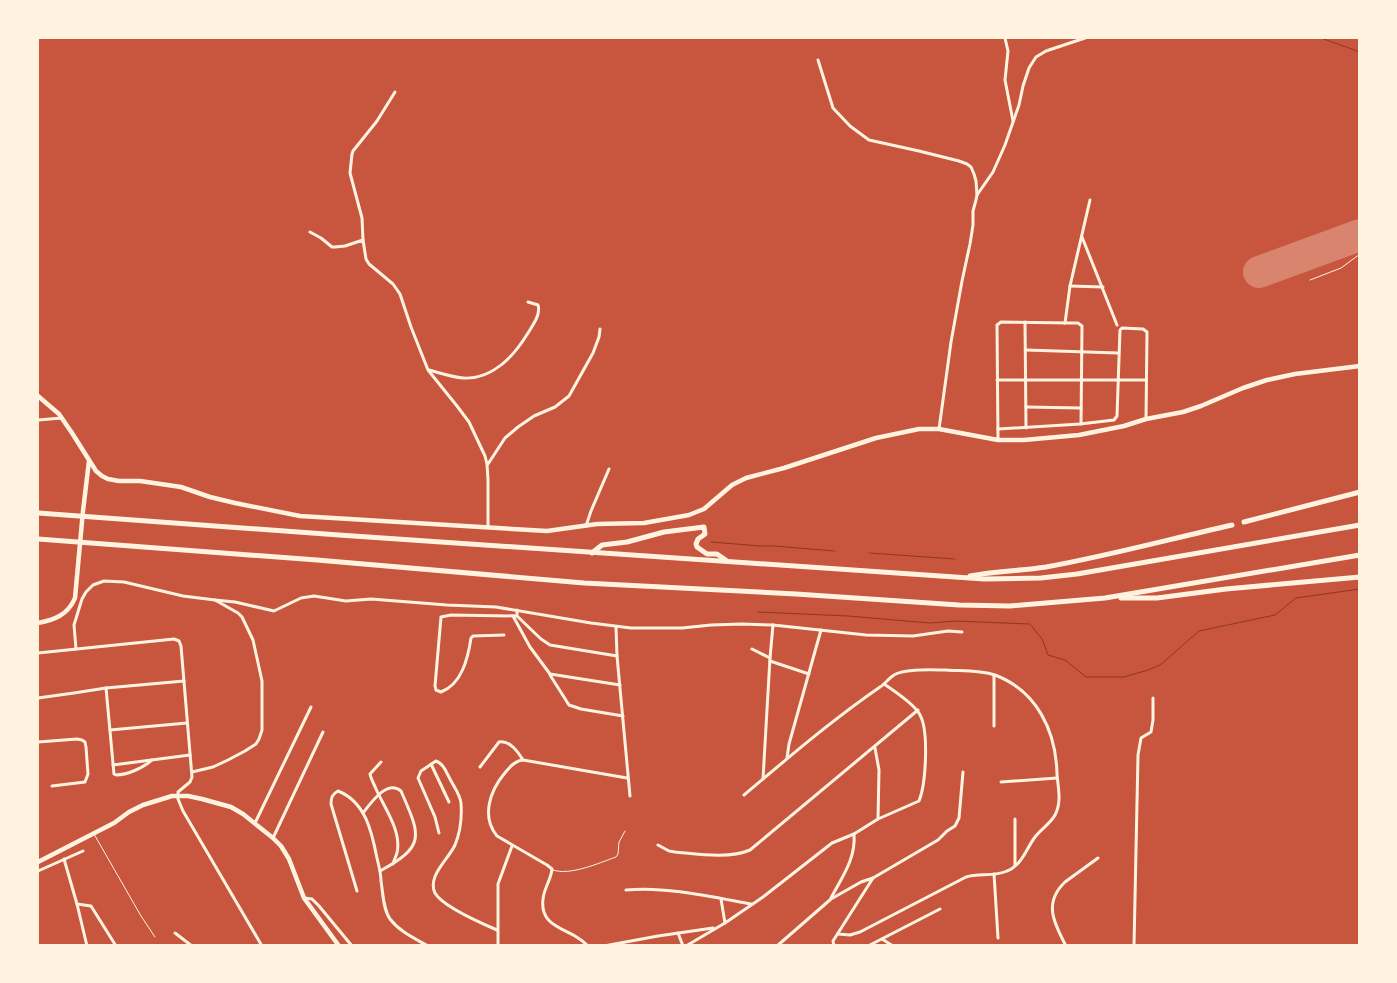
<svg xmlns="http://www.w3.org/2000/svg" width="1397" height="983" viewBox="0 0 1397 983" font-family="'Source Serif 4',serif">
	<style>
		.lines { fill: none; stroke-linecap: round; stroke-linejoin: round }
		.stream { stroke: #8f3625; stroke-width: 1 }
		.runway { stroke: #d8846e; stroke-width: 32 }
		.service { stroke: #fff3e0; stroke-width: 1 }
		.minor { stroke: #fff3e0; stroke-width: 3 }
		.secondary { stroke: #fff3e0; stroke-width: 4.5 }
		.motorway { stroke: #fff3e0; stroke-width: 5 }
	</style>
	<rect width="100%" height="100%" fill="#c8553d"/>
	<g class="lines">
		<g class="stream">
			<polyline points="1189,38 1196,38"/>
			<polyline points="1321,38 1360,52"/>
			<polyline points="711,542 760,546 774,546 835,551"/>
			<polyline points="869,553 955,559"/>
			<polyline points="758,612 848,616 930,623 956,621 1030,624 1042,639 1048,655 1065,660 1086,677 1124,677 1148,670 1160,665 1199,631 1275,615 1296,598 1360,589"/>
		</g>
		<polyline class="runway" points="1259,272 1360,235"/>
		<g class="service">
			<polyline points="1310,280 1341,268 1360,254"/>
			<polyline points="94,834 141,916 155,937"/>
			<path d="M 553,870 C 570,876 599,863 616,857 L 618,854 L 619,842 L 625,831"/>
		</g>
		<g class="minor">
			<polyline points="1005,38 1008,51 1005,80 1013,121"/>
			<polyline points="818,60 833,108 850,126 869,140 919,151 959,161 967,164 971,167 974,174 976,181 977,195"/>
			<polyline points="310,232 321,238 332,247 335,247 345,246 363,240 366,259 369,264 393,284 400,294 411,327 428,370 457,406 469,422 485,456 487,464 488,480 488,527"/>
			<polyline points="1082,237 1117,325"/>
			<polyline points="363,240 362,218 350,173 352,154 353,151 377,121 395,92"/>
			<polyline points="1070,286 1103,287"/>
			<polyline points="1025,322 1026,428"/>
			<polyline points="1065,323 1070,286 1090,200"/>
			<polyline points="1026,350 1118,353"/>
			<path d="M 429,370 C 440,373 452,377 463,378 C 492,380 514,356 528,333 C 533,325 541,314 538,305 L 528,302"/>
			<polyline points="997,380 1146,380"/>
			<polyline points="1026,407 1081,408"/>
			<polyline points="38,420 62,418"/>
			<polyline points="939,429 951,342 962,281 970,244 973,225 973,211 976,200 977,195 993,172 1005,145 1019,105 1023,86 1029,68 1036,57 1046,51 1085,38"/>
			<polyline points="998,429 1080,424 1114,420 1117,416 1120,330 1122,328 1143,329 1147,332 1146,419"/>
			<polyline points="998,440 997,325 1001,322 1070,323 1078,323 1082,326 1081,424"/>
			<polyline points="488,464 505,438 518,427 534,416 555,407 569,396 593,353 599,337 600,329"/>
			<polyline points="586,526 591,511 609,469"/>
			<polyline points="215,600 235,602 274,611 301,598 314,596 346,601 371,599 447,605 496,607 591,623 631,628 682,628 711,625 742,624 773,625 866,635 913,636 948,631 962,632"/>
			<polyline points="517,610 517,616 541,639 550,645 617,656"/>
			<polyline points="513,616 530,647 550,674 620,685"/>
			<polyline points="616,627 617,656 630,796"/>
			<path d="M 504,635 L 473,636 L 471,638 C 468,658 462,684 441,692 L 436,690 L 435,686 L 441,617 L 451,615 L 517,616"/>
			<polyline points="76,649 74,625 82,599 86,592 93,585 104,581 124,582 183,596 215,600 238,613 242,617 253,640 262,681 262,730 259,739 256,744 245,751 228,760 213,767 192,772"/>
			<polyline points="752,649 770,658"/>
			<polyline points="38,653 174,639 179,641 181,646 192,777 190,782 178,792 178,799 183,811 262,946"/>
			<polyline points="770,661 809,674"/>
			<polyline points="550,675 569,705 581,709 623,716"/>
			<polyline points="994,675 994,726"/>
			<path d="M 106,688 L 114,774 L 116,775 C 127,775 143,768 152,760"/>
			<polyline points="38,698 74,693 106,688 184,681"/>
			<polyline points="110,730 187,723"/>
			<polyline points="38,742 77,739 82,740 85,742 86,747 88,774 85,782 52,786"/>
			<polyline points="875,748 879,770 878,819"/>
			<polyline points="787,758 789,744 821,630"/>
			<path d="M 381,762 L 370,774 C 371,779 374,784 376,789 C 384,807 402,831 397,853 C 396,856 394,860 393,864"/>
			<polyline points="431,764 449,802"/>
			<polyline points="113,765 190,755"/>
			<path d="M 480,767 L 499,742 C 510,740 518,752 523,760"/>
			<polyline points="763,779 770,658 773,625"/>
			<polyline points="1001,782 1057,778"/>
			<path d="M 744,795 C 788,758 832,720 880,687 C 885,684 889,678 894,675 C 905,668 934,670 946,670 C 962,671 980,670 995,675 C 1037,691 1056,731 1057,774 C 1058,788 1062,802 1055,815 C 1050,824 1041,829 1035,837 C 1026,849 1022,865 1007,871 C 994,877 979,873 966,877 L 860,932 L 850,935 L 838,934"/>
			<path d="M 363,813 C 371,803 387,779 401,791 C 420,835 427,846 380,871"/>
			<polyline points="1015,819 1015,865"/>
			<polyline points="255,823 311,707"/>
			<path d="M 439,833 L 435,817 L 418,778 L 421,771 L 436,761 C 444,764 446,772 450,779 C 454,787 460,794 461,803 C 462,817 460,833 455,845 C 448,860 427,876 435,893 C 442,906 483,924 497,930"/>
			<polyline points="273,838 323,732"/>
			<path d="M 658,845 L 669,851 L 675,852 C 698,854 729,859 750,850 L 918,710"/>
			<polyline points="64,859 77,904 87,946"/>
			<polyline points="38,871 83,851"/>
			<polyline points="994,874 998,938"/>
			<path d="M 626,890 C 665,886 713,897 751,904"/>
			<path d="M 357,891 L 331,804 C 331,798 332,794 338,791 C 366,802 372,833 377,858 C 379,866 381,874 381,881 C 383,893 383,909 390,919 C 400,932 414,938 428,946"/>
			<polyline points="304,898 312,899 319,906 352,946"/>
			<path d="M 831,898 C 842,877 856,859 854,834"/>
			<polyline points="721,899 725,923"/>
			<polyline points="77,904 91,906 116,946"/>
			<polyline points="175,933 192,946"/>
			<polyline points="678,933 683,946"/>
			<polyline points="882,939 893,946"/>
			<polyline points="498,946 498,884 512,846"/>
			<path d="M 588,946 C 584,942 580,939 575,936 C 559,927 540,923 543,899 C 544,888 551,880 552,869 L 547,865 L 497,836 C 481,817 490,791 504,774 C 509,768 514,761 523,760 L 627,778"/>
			<polyline points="604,946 658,936 713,928"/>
			<path d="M 686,946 L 725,923 L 763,897 L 832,843 L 854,834 L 878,819 L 919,801 C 926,784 929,731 920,715 C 916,706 893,690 884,684"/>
			<polyline points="777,946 831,899 861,882 873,878 938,840 947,831 955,826 959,818 963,772"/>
			<polyline points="834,946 833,941 873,878"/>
			<polyline points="868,946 940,909"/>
			<path d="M 1066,946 C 1054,923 1043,903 1065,882 L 1098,858"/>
			<polyline points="1134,946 1138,755 1141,738 1151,732 1153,720 1153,698"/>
		</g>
		<g class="secondary">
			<polyline points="38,396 59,414 72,433 96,471 102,476 108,479 119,481 140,481 181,487 210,497 235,503 300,516 547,531 597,524 644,523 689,515 704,509 732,485 746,478 784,468 876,438 919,429 939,429 998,440 1024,440 1079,435 1124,426 1146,419 1183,412 1201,406 1243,388 1267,380 1295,374 1360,366"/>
			<path d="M 38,623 C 54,620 68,615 75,598 L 83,511 L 89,461"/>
			<polyline points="38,862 114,823 129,812 143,805 172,796 188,796 202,799 231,807 243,814 273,838 281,846 289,859 304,898 339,946"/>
		</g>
		<g class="motorway">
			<polyline points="38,513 339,535 984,579 1041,578 1077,574 1360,525"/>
			<polyline points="1244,522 1360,492"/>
			<polyline points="38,539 317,560 584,583 796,594 959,605 1010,606 1105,598 1360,555"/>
			<polyline points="592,553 602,545 627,542 664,532 704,527 705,534 698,539 696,544 697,547 707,554 717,554 727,561"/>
			<path d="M 970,576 C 995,571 1020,571 1046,567 C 1108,556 1170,539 1232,525"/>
			<polyline points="1121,598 1157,598 1226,589 1360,577"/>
		</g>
	</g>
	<rect width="1397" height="983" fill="none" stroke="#fff3e0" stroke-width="78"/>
</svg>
